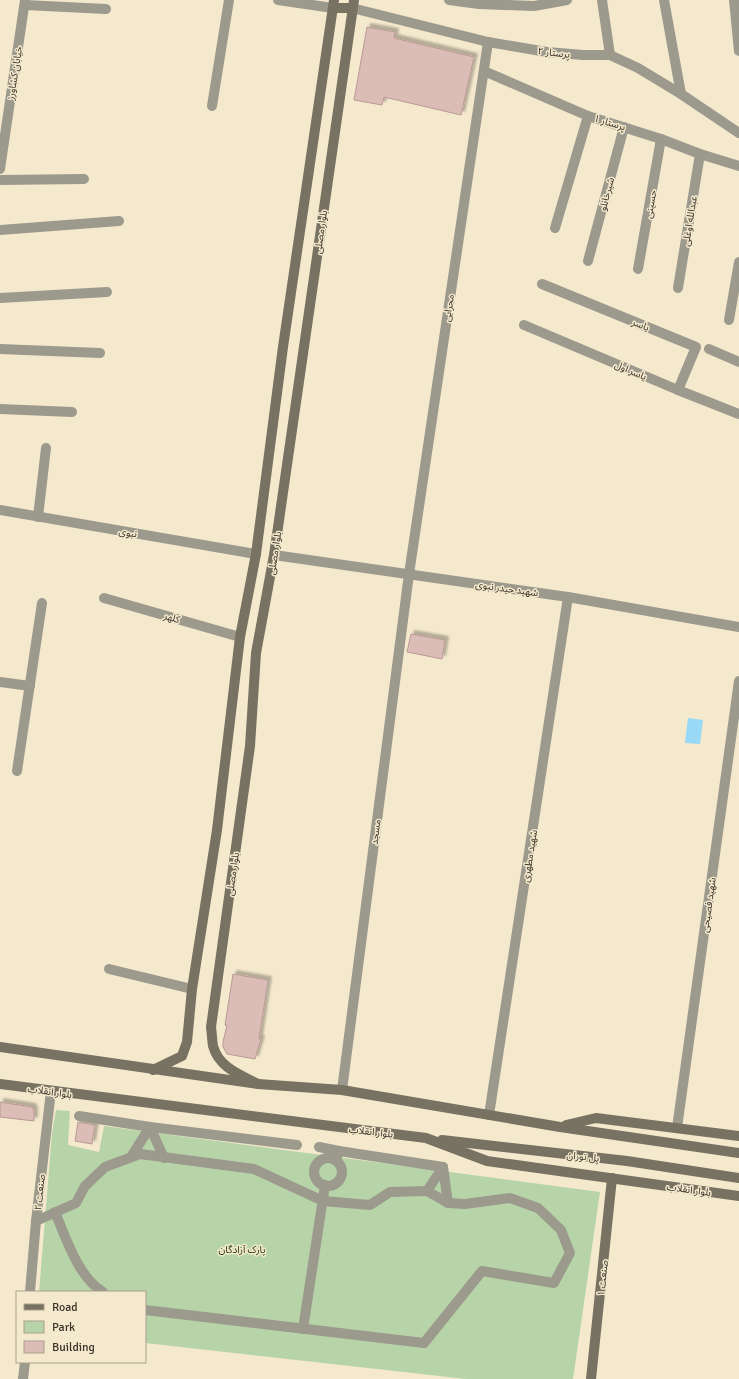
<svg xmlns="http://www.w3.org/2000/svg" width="739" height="1379" viewBox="0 0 739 1379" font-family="Signika,'Noto Sans Arabic',sans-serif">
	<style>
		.green { fill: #b7d4a8 }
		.water { fill: #97d9f7 }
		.building { fill: #dcbcb7; stroke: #b99994; filter: url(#shadow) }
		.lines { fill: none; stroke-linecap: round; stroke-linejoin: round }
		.street { stroke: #9c998d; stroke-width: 10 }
		.secondary { stroke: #777261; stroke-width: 10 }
		.labels { text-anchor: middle; stroke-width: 3; stroke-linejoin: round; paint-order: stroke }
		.street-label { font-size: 10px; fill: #363127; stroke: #f5e9cd }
		.park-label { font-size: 10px; fill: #183204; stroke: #f5e9cd }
	</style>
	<defs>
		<filter id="shadow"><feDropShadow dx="3.5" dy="-3.5" stdDeviation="1" flood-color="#0004"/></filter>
	</defs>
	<rect width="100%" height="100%" fill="#f5e9cd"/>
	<polygon class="green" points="56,1110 70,1111 68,1145 99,1152 104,1126 600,1192 573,1379 466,1379 145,1343 145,1292 39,1292 52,1133"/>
	<polygon class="water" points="688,718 703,720 700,744 685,743"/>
	<g class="building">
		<polygon points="367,27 395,32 394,38 474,57 461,115 384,97 382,105 354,100"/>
		<polygon points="411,634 445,640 442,659 407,652"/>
		<polygon points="233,974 268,980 259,1039 261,1039 255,1059 227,1054 223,1047 223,1042 227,1025 225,1025"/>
		<polygon points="0,1102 32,1107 34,1110 34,1121 0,1117"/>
		<polygon points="78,1122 95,1125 92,1144 75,1141"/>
	</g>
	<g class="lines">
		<g class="street">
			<polyline points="278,0 333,8"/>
			<polyline points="449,0 479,4 534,6 567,0"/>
			<polyline points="602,0 610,55"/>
			<polyline points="664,0 681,94"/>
			<polyline points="734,0 739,51"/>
			<polyline points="25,5 106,9"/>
			<polyline points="352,8 488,42 547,52 583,55 610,55 638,68 681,94 739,133"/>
			<polyline points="484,71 588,116 661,139 700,154 739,166"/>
			<polyline points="212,106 229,0"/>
			<polyline points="0,169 25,0"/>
			<polyline points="0,180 84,179"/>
			<polyline points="555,228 588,116"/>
			<polyline points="0,230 119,221"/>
			<polyline points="588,261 624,127"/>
			<polyline points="638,269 661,139"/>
			<polyline points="542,284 696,347 678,390"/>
			<polyline points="678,288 700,154"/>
			<polyline points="0,298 107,292"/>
			<polyline points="729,320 739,262"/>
			<polyline points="524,325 678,390 739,414"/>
			<polyline points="0,349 100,353"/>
			<polyline points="709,349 739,362"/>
			<polyline points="0,409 72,412"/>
			<polyline points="0,510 256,554"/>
			<polyline points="38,517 46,448"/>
			<polyline points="274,555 568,597 739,627"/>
			<polyline points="104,598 240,637"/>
			<polyline points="0,682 30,686"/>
			<polyline points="17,771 42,603"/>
			<polyline points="109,969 192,989"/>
			<polyline points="342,1090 409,574 488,42"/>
			<polyline points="489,1115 568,597"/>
			<polyline points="79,1116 150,1127 297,1145"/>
			<polyline points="150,1127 164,1158"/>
			<polyline points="677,1128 739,681"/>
			<polyline points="319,1147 339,1151 337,1157"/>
			<polyline points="131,1157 150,1127"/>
			<circle cx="328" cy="1172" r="14"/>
			<polyline points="443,1167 448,1203"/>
			<path d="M 55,1212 C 66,1238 78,1277 103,1292"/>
			<polyline points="36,1221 76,1203 85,1186 105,1167 140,1154 254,1169 323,1201 370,1205 390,1192 427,1191"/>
			<polyline points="30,1292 36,1221 51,1091"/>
			<polyline points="145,1310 424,1343 482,1271 554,1283 570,1253 561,1230 538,1208 510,1198 465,1204 448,1203 427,1191 443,1167 339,1151"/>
			<polyline points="303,1329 325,1185"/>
			<polyline points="23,1379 25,1362"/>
		</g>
		<g class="secondary">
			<polyline points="333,8 352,8"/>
			<polyline points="0,1047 258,1084 342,1090 560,1127 739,1153"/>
			<polyline points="153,1070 182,1056 187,1042 192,989 217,830 240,637 256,554 283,347 334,0"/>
			<polyline points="0,1084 426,1138 487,1161 739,1196"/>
			<path d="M 258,1084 C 241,1075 219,1068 213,1046 C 212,1040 212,1034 211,1027 L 250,746 L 256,653 L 274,555 L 354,0"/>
			<polyline points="566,1125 596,1118 739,1136"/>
			<polyline points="442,1140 627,1161 739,1178"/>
			<polyline points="591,1379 612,1178"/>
		</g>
	</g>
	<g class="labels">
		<g class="street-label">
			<text transform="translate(554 52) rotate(7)" y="4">پرستار ۲</text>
			<text transform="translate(14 73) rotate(-81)" y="4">خیابان کشاورز</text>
			<text transform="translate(610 122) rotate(17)" y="4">پرستار ۱</text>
			<text transform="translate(606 194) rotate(-75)" y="4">شیرخانلو</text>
			<text transform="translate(650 204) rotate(-80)" y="4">حسینی</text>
			<text transform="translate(689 221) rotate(-81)" y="4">عبدالله اوغلی</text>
			<text transform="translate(320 232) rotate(-82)" y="4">بلوار مصلی</text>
			<text transform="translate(448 308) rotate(-81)" y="4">محرابی</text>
			<text transform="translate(641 324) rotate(22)" y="4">یاسر</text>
			<text transform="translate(631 370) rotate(23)" y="4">یاسر اول</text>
			<text transform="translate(128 532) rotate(10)" y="4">نبوی</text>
			<text transform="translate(274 553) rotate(-81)" y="4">بلوار مصلی</text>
			<text transform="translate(507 588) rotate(8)" y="4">شهید حیدر نبوی</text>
			<text transform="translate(172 617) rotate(16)" y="4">کلهر</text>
			<text transform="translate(375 832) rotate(-83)" y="4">مسجد</text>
			<text transform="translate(529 856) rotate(-81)" y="4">شهید مطهری</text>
			<text transform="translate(232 874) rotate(-82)" y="4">بلوار مصلی</text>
			<text transform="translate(708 905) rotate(-82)" y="4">شهید فصیحی</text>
			<text transform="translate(50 1091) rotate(8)" y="4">بلوار انقلاب</text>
			<text transform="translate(371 1131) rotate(7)" y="4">بلوار انقلاب</text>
			<text transform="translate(583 1156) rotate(6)" y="4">پل توران</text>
			<text transform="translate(689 1189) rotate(8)" y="4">بلوار انقلاب</text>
			<text transform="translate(39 1192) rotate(-84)" y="4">صنعت ۲</text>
			<text transform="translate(602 1278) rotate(-84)" y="4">صنعت ۱</text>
		</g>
		<g class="park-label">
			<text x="242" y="1253">پارک آزادگان</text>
		</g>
	</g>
	<rect x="16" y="1291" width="130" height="72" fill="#f5e9cd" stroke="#a99f8b"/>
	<rect x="24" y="1304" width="20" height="6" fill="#777261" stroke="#a99f8b"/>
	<text x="52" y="1311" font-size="12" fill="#363127">Road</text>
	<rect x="24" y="1321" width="20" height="12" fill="#b7d4a8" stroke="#a99f8b"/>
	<text x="52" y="1331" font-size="12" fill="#363127">Park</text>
	<rect x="24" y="1341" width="20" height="12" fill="#dcbcb7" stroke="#a99f8b"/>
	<text x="52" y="1351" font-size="12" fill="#363127">Building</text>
</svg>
